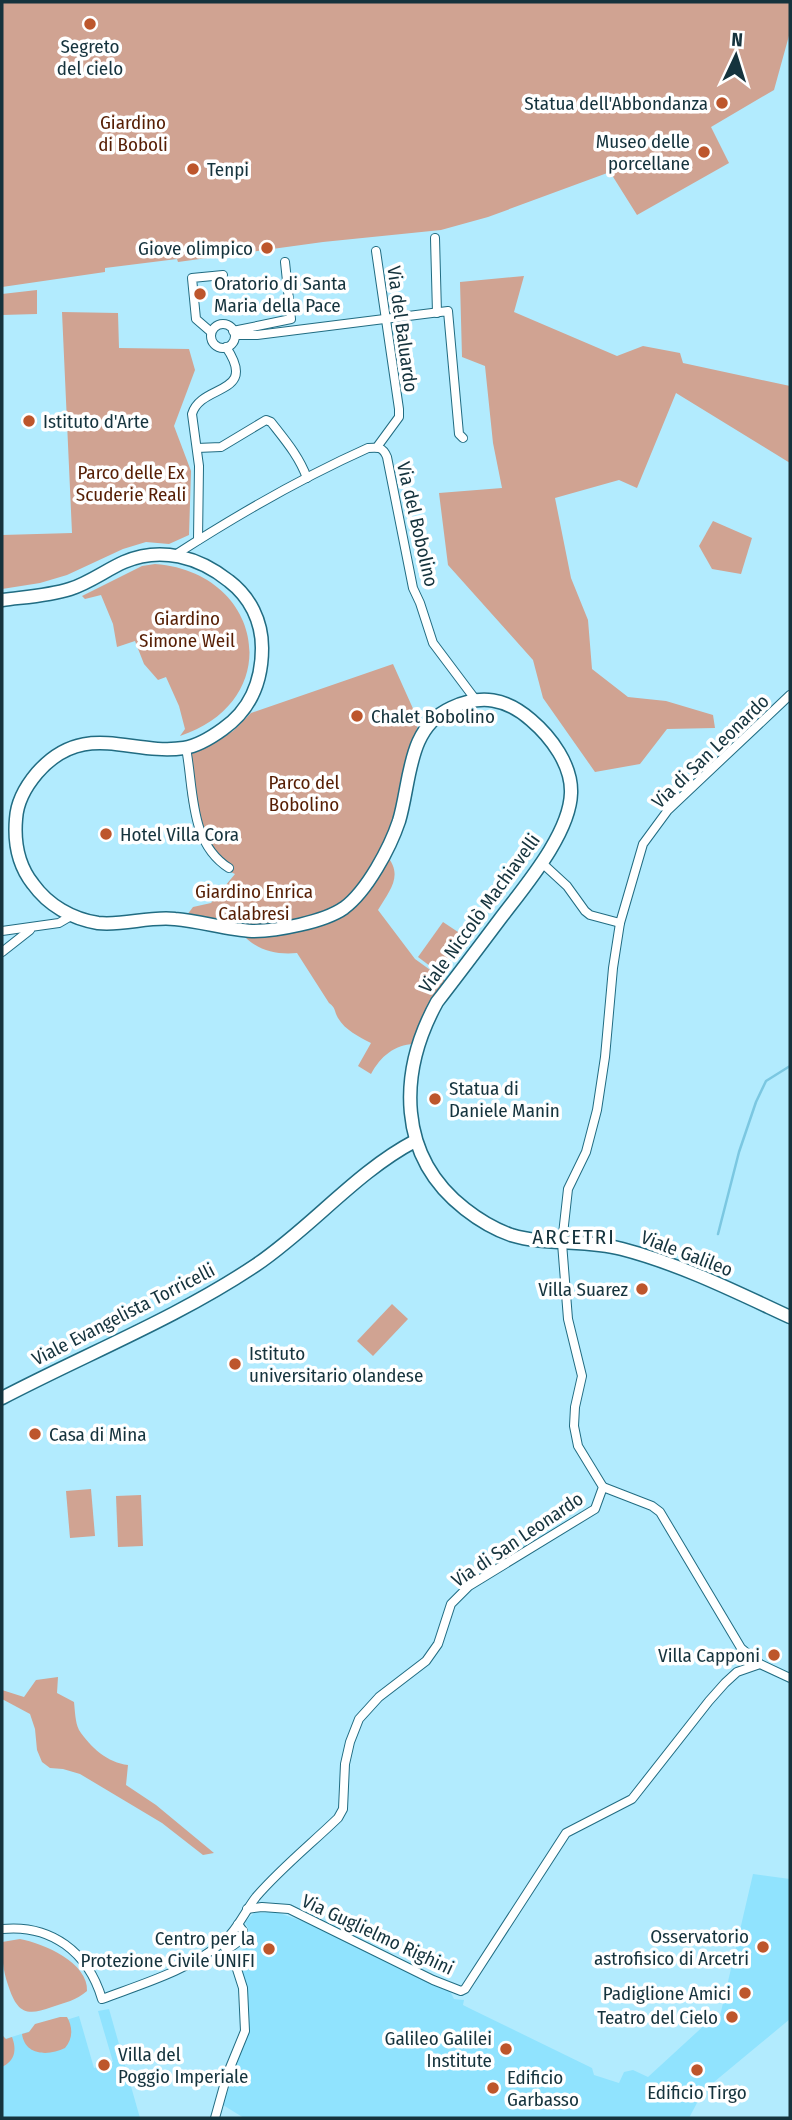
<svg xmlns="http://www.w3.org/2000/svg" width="792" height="2120" viewBox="0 0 792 2120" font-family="'Fira Sans Condensed',sans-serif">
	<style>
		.built { fill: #90e3fe }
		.green { fill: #d0a392 }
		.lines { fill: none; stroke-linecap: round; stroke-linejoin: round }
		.stream { stroke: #7bc7e1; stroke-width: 2.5 }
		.street-casing { stroke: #216c82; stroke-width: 10 }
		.primary-casing { stroke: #216c82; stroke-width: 15 }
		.street { stroke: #fff; stroke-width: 8 }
		.primary { stroke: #fff; stroke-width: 12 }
		.poi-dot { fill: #bd562c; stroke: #fff; stroke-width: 2.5 }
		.labels { text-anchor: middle; stroke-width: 7; stroke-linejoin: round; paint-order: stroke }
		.poi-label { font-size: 19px; fill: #15333d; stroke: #fff; text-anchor: end }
		.park-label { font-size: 19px; fill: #561e04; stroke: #fff }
		.street-label { font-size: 19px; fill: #15333d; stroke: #fff }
		.neighbourhood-label { font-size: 21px; letter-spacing: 2px; fill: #15333d; stroke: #fff }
	</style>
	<rect width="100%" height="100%" fill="#b2ebfe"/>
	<g class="built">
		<polygon points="753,1874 790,1879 790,2019 714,2082 698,2101 689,2118 244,2118 223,2105 247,2035 238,1969 248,1928 245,1922 254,1913 276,1912 305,1922 450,1991 454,1999 464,2000 463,2005 473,2010 592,2068 594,2075 619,2083 624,2072 633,2070 648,2077 709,2021 720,2016"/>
		<polygon points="109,2009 140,2118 2,2118 2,2040 79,2016 94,2068 113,2062 98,2011"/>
	</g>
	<g class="green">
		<polygon points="2,2 790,2 790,32 774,90 711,127 729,163 637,215 610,172 488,217 441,230 323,242 178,262 177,259 105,268 105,272 2,287"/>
		<polygon points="524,276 514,312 617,356 643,346 680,353 683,363 790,386 790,463 676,393 637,488 619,480 555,498 571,578 588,620 592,669 628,697 666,701 713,715 715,728 667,729 640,764 595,772 543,698 533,660 448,565 439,493 502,488 493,443 485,366 462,357 460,282"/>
		<polygon points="37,290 37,314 2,315 2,294"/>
		<polygon points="62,312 118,313 119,348 189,349 195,370 174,426 191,471 189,535 169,544 146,542 123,549 67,575 40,583 2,589 2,535 72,533"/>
		<polygon points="713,521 752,538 741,574 712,569 699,546"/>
		<path d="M 155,564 C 264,572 287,701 180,736 L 185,729 L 179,706 L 166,677 L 158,680 L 144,664 L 135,641 L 117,647 L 113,624 L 101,595 L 85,599 L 82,596 L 142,566 Z"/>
		<path d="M 393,664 L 419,722 L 409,752 L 391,829 L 357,891 L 345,902 L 326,912 L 302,920 L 256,926 L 187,915 L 193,907 L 211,903 L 235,874 C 188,852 188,798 183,753 L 212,744 L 233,731 L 251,713 Z"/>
		<path d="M 386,855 C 404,875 390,890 378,910 L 415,959 L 447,982 L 414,1044 C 394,1045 381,1056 371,1074 L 358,1066 L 371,1043 C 359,1037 345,1030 338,1018 C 334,1011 336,1008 329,1003 L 297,953 C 275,955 256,950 241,933 L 341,915 Z"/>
		<polygon points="443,922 464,936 438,972 418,957"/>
		<polygon points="392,1304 408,1319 373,1356 357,1341"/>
		<polygon points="91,1489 95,1536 70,1538 66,1491"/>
		<polygon points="141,1495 143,1546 118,1547 116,1496"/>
		<path d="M 58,1677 L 57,1693 L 74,1702 C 75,1710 75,1722 79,1730 C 90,1747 108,1763 128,1765 L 126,1785 L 156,1805 L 214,1853 L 203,1855 L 162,1823 L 80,1774 L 63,1769 L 50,1768 L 42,1762 L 37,1750 L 35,1729 L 30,1714 L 2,1699 L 2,1690 L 24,1697 L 36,1680 Z"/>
		<path d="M 20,1939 C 43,1943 89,1963 87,1991 C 77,2000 64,2003 52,2007 C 25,2017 17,2012 8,1985 C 3,1970 2,1958 2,1942 Z"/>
		<path d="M 60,2017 L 67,2017 C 73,2027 73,2039 65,2048 C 49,2056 25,2056 22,2034 L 29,2032 L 35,2024 Z"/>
		<path d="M 2,2035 L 6,2039 L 12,2037 C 17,2050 15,2061 2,2067 Z"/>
	</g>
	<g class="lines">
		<polyline class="stream" points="718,1234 739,1152 756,1102 766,1081 790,1066"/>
		<g class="street-casing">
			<g id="street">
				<polyline points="435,238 437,313"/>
				<polyline points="376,251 399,409 399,417 377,447"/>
				<circle cx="223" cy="336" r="12"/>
				<polyline points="233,331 291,319 285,262"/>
				<polyline points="211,332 196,319 192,278 223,275"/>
				<polyline points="235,335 257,335 448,311 459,434 463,438"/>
				<path d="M 197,448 L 221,447 L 266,420 L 271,422 C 285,440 299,456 307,478"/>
				<path d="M 198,540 L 199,466 L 192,414 C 201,383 259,396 226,347"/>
				<path d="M 175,555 C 237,515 301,478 368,448 C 378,447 383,447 387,457 L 413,588 L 420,603 L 433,643 L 475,699"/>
				<path d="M 186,748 C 194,789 189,843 229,868"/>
				<polyline points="542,863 567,886 585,911 590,915 620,923"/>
				<polyline points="2,931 59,923 71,916"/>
				<polyline points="2,952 30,930"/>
				<polyline points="603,1487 652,1506 660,1512 741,1648 760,1664 790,1678"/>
				<polyline points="247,1909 262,1907 289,1909 433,1980 461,1991 465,1989 566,1833 632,1799 709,1701 725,1683 737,1672 760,1664"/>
				<path d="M 2,1929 C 51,1924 88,1952 102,1999 C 142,1984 190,1970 224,1941 C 238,1929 245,1911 256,1897 C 280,1869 311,1844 338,1818 L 343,1809 L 345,1764 L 350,1742 L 359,1719 L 379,1697 L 426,1661 L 438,1644 L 451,1604 L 469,1586 L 595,1509 L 603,1487 L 578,1446 L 574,1426 L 575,1407 L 582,1376 L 568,1319 L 562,1243 L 568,1189 L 586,1152 L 597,1110 L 605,1057 L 613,968 L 620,923 L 643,844 L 668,810 L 790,695"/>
				<path d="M 226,1950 C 234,1945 242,1941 243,1931 L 238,1924"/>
				<polyline points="215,2118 227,2075 245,2031 243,1988 235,1963 222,1943"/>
			</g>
		</g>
		<g class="primary-casing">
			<g id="primary">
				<path d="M 2,600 C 24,597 48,596 70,589 C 89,583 106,570 124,562 C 161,546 199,557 229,581 C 250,597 262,621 262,648 C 262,682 250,710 223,729 C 212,737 197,746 184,748 C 130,756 84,719 37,773 C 26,786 17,801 16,819 C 14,842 18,865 33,884 C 48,905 72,919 98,923 C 123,926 149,916 175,919 C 201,921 227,930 252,931 C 277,931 324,922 344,908 C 367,891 390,848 399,821 C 411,781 407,728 451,708 C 481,694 506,698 531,720 C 551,737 572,765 571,793 C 570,834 524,887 500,919 C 479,947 458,975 437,1002 C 398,1073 397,1156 465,1209 C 479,1220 494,1229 511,1235 C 547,1246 586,1239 622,1249 C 680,1264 736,1292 790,1317"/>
				<path d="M 2,1398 C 86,1354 177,1318 256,1265 C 312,1227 356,1172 415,1141"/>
			</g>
		</g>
		<use href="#street" class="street"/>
		<use href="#primary" class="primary"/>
	</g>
	<g class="poi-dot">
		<circle cx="90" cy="24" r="7"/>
		<circle cx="722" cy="103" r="7"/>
		<circle cx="704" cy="152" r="7"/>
		<circle cx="193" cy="169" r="7"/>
		<circle cx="267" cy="248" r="7"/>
		<circle cx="200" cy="294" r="7"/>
		<circle cx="29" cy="421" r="7"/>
		<circle cx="357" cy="716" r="7"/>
		<circle cx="106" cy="834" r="7"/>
		<circle cx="435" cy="1099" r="7"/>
		<circle cx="642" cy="1289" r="7"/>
		<circle cx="235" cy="1364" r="7"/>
		<circle cx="35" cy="1434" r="7"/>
		<circle cx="774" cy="1655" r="7"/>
		<circle cx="763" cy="1947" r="7"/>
		<circle cx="269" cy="1949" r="7"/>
		<circle cx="745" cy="1993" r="7"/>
		<circle cx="732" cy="2017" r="7"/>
		<circle cx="506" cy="2049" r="7"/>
		<circle cx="104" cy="2065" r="7"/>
		<circle cx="697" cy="2070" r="7"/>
		<circle cx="493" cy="2088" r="7"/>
	</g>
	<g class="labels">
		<g class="poi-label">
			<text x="90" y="53" text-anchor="middle">Segreto<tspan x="90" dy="22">del cielo</tspan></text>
			<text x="708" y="110">Statua dell'Abbondanza</text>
			<text x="690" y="148">Museo delle<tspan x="690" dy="22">porcellane</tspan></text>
			<text x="207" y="176" text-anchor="start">Tenpi</text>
			<text x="253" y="255">Giove olimpico</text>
			<text x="214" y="290" text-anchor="start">Oratorio di Santa<tspan x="214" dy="22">Maria della Pace</tspan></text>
			<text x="43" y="428" text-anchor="start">Istituto d'Arte</text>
			<text x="371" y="723" text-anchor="start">Chalet Bobolino</text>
			<text x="120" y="841" text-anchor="start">Hotel Villa Cora</text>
			<text x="449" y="1095" text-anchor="start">Statua di<tspan x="449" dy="22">Daniele Manin</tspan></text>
			<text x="628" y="1296">Villa Suarez</text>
			<text x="249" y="1360" text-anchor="start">Istituto<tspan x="249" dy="22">universitario olandese</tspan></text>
			<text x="49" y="1441" text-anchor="start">Casa di Mina</text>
			<text x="760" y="1662">Villa Capponi</text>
			<text x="749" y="1943">Osservatorio<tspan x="749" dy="22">astrofisico di Arcetri</tspan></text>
			<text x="255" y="1945">Centro per la<tspan x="255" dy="22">Protezione Civile UNIFI</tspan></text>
			<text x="731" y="2000">Padiglione Amici</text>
			<text x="718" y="2024">Teatro del Cielo</text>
			<text x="492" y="2045">Galileo Galilei<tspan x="492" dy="22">Institute</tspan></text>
			<text x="118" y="2061" text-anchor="start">Villa del<tspan x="118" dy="22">Poggio Imperiale</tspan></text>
			<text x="507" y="2084" text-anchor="start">Edificio<tspan x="507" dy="22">Garbasso</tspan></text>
			<text x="697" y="2099" text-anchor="middle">Edificio Tirgo</text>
		</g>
		<g class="park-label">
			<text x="133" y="129">Giardino<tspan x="133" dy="22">di Boboli</tspan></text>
			<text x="131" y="479">Parco delle Ex<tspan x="131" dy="22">Scuderie Reali</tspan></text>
			<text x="187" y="625">Giardino<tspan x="187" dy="22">Simone Weil</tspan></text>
			<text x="304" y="789">Parco del<tspan x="304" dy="22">Bobolino</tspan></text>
			<text x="254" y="898">Giardino Enrica<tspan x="254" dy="22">Calabresi</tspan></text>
		</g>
		<g class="street-label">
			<text transform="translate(403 329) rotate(82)" y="7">Via del Baluardo</text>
			<text transform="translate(418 524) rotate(77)" y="7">Via del Bobolino</text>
			<text transform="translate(710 751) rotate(-44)" y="7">Via di San Leonardo</text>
			<text transform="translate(479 913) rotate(-54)" y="7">Viale Niccolò Machiavelli</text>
			<text transform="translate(687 1253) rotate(21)" y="7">Viale Galileo</text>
			<text transform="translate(123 1314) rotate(-27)" y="7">Viale Evangelista Torricelli</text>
			<text transform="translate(517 1539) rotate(-34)" y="7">Via di San Leonardo</text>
			<text transform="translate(378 1934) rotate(25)" y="7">Via Guglielmo Righini</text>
		</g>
		<g class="neighbourhood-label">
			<text x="574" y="1244">ARCETRI</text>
		</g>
	</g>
	<rect width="792" height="2120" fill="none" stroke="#15333d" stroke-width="7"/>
	<g transform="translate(736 56) rotate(4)" stroke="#ffffff" stroke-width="5" paint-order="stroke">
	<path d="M0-5L12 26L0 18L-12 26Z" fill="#15333d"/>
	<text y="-10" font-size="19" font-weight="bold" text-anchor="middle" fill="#15333d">N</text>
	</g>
</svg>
